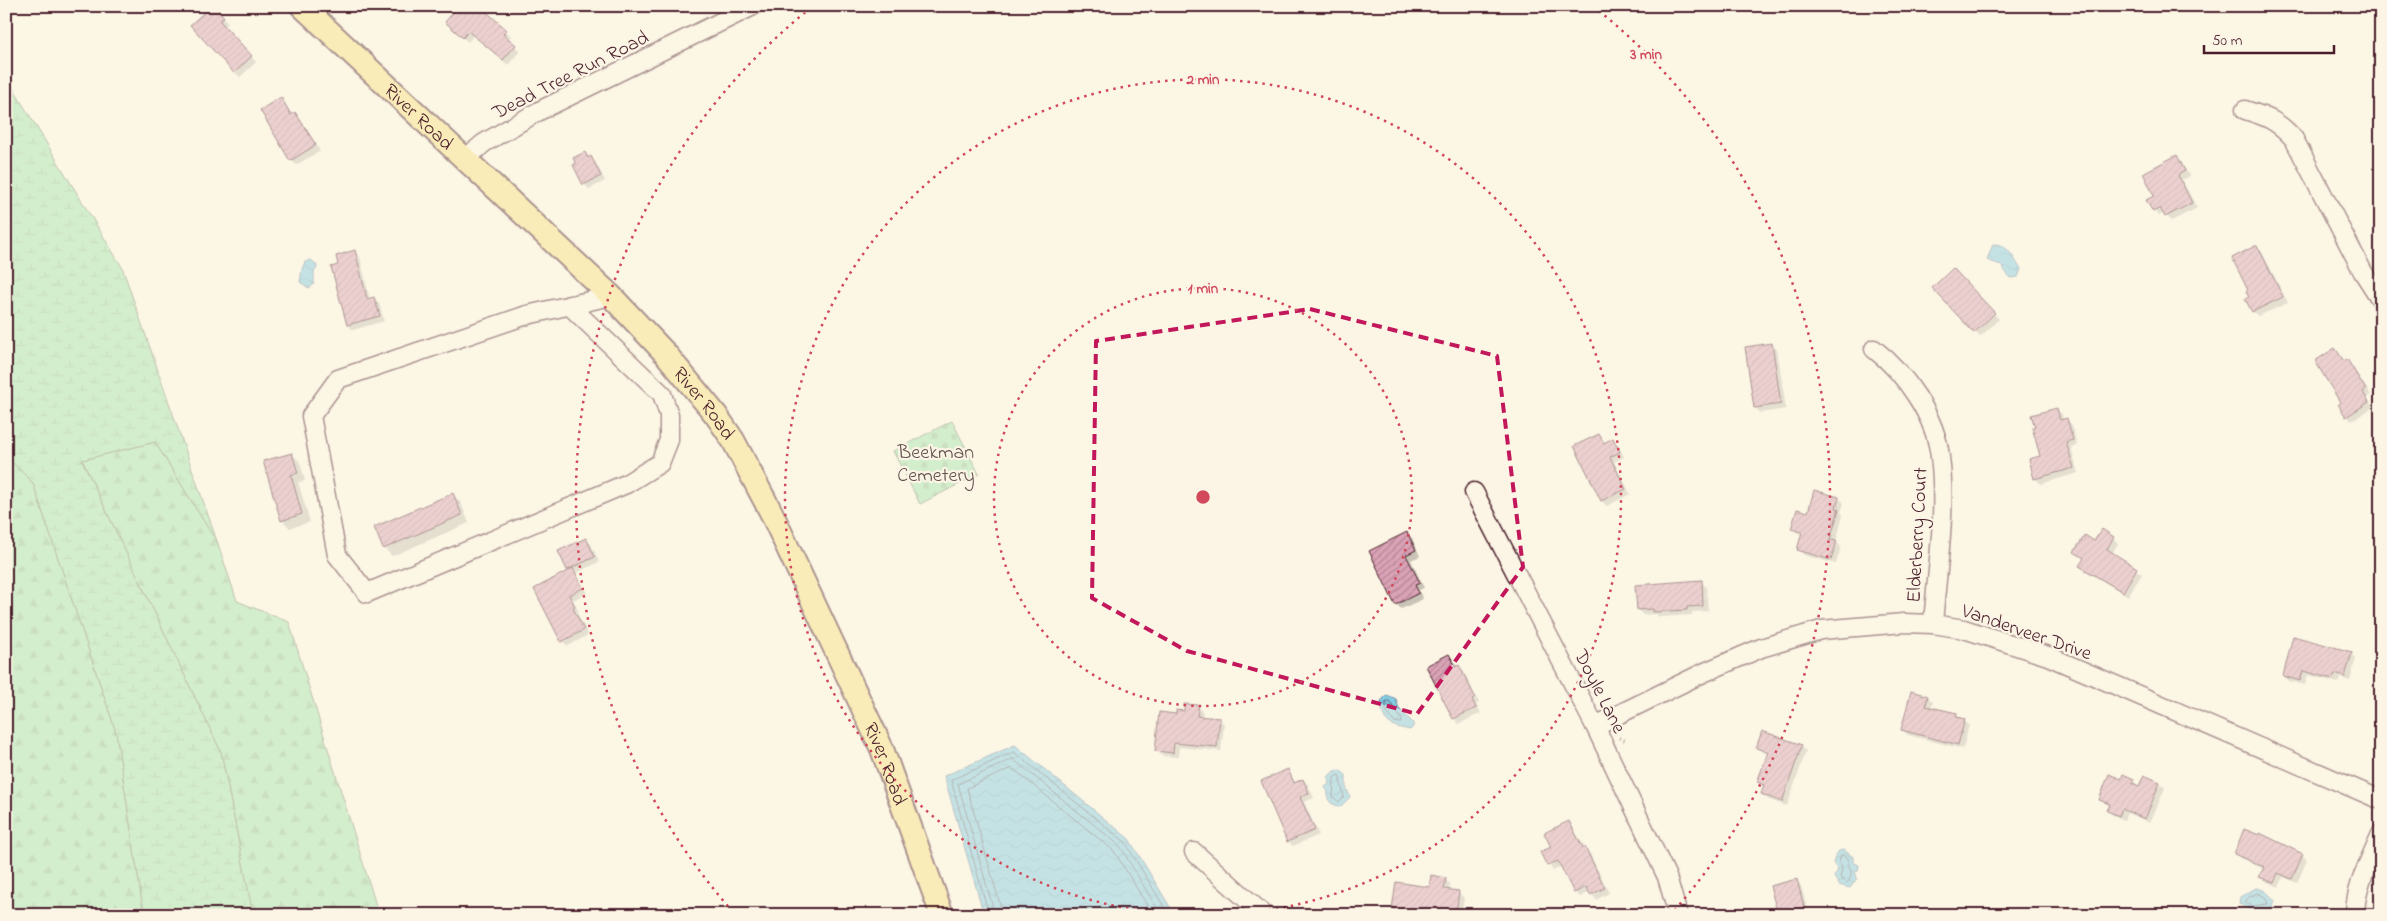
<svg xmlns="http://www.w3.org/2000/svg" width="2387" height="921" viewBox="0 0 2387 921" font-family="'Indie Flower',sans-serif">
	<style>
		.forest { fill: url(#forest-firs); stroke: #76826c }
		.wetland { fill: url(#wetland-marsh); stroke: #76826c }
		.cemetery { fill: url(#cemetery-stones); stroke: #76826c }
		.water { fill: url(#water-waves); stroke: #6c8699 }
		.shadow { fill: #0003 }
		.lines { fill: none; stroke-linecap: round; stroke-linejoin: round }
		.shore { stroke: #606475; stroke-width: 1 }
		.building { fill: url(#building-hatch); stroke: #4a1f2b }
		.minor-casing { stroke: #4a1f2b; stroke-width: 21 }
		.major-casing { stroke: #4a1f2b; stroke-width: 26 }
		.path { stroke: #4a1f2b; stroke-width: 3; stroke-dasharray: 1 4; stroke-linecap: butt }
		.minor { stroke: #fcf5e5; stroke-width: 18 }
		.major { stroke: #f9e181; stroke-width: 22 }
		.marked { fill: none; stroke: #c2185b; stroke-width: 4; stroke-dasharray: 10 6; stroke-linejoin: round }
		.ring { fill: none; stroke: #d1495b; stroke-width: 2.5; stroke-dasharray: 2.5 5 }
		.labels { text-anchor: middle; stroke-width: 4.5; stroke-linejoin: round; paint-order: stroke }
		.street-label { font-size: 20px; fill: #4a1f2b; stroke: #fcf5e5 }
		.park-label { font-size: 20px; fill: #60504c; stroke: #fcf5e5 }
		.centre { fill: #d1495b; stroke: #fcf5e5; stroke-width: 2.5 }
		.ring-label { font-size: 15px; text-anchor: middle; font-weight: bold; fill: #d1495b; stroke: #fcf5e5; stroke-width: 4.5; stroke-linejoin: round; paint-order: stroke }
	</style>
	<defs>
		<pattern id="forest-firs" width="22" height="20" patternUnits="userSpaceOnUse" patternTransform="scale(1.25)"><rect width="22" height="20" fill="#a3e4ad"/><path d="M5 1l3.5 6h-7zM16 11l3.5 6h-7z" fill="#8ec395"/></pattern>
		<pattern id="wetland-marsh" width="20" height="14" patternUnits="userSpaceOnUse" patternTransform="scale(1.25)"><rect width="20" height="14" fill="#a3e4ad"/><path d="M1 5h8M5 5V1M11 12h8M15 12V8" fill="none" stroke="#8ec395"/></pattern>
		<pattern id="cemetery-stones" width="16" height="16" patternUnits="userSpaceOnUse" patternTransform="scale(1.25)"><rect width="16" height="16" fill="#a3e4ad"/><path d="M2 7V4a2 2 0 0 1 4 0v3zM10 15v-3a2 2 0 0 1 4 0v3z" fill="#8ec395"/></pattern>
		<pattern id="water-waves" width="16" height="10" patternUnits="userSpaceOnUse" patternTransform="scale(1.25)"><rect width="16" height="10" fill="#82cbe3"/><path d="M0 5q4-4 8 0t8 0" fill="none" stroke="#72aec3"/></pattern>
		<pattern id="building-hatch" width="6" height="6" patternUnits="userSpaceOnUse" patternTransform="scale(1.25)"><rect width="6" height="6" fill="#daa3b6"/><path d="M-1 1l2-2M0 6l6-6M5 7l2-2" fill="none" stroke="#b38494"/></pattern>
	</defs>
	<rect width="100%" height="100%" fill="#fcf5e5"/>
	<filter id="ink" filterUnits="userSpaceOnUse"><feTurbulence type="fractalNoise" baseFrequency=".02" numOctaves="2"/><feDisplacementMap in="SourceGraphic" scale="10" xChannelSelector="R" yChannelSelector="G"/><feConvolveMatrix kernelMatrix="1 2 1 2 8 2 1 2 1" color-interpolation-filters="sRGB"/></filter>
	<g filter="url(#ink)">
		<g class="forest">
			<polygon points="155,442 218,544 237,601 289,622 379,915 253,915 221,752 82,460"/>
			<polygon points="6,456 33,483 116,732 144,915 6,915"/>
		</g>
		<polygon class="wetland" points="6,77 122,267 218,544 155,442 82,460 221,752 253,915 144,915 116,732 33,483 6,456"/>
		<polygon class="cemetery" points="952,421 979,474 920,504 893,451"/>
		<g class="water">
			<path d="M 1993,244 C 2008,244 2013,258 2021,269 L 2018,277 L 2010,278 L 2001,265 L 1987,260 Z"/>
			<polygon points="311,260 316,264 317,268 314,272 314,284 309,288 300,282 302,269 305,262"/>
			<path d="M 1387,695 L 1396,699 L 1399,709 L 1413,723 L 1413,727 L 1410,730 C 1391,726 1382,724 1381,701 Z"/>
			<polygon points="1015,745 1129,839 1175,915 984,915 944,776"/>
			<polygon points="1339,770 1346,775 1346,787 1350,797 1340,807 1331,803 1328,799 1328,792 1325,787 1329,784 1328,777 1334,771"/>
			<polygon points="1844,850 1853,857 1853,863 1859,865 1858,871 1855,872 1857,878 1850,888 1839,885 1834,877 1838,870 1833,863 1835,856 1839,851"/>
			<path d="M 2256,888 C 2265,889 2269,894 2275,901 L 2272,907 C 2261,914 2248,912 2239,903 L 2240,897 Z"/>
		</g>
		<g class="shadow">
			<polygon points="213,6 228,23 224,27 256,62 240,77 235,72"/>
			<polygon points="478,6 511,36 508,40 520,51 508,65 474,35 468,42 452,27"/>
			<polygon points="280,99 293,115 295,114 300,119 320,151 296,165 291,160"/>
			<polygon points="585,153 596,163 605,181 589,189 584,184 575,166"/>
			<polygon points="2177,157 2190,176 2182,180 2197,208 2171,221 2164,213 2159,216 2154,211 2156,196"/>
			<polygon points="2256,247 2262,252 2288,303 2258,316 2253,311 2250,297"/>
			<polygon points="355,252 360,257 370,300 374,298 379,303 384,321 353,330 348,325"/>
			<polygon points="1953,270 1999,319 1980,337 1934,288"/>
			<polygon points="1772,344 1777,349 1786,409 1760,413 1755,407"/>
			<polygon points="2335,350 2345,362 2347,361 2352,366 2371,395 2367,397 2373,407 2352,421 2346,416 2342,402"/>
			<polygon points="2056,409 2062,414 2063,421 2067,420 2072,425 2077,445 2071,447 2078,473 2041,484 2036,479 2030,460 2042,457 2036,427"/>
			<polygon points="1599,435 1606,444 1613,440 1618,445 1624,457 1614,462 1630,494 1607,506 1602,501 1576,446"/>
			<polygon points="292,454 300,462 305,481 298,482 310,522 290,528 282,520"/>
			<polygon points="1815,492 1839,498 1844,503 1841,512 1843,515 1836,542 1841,547 1836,564 1804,555 1799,550 1803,536 1792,529 1809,513"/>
			<polygon points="453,495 461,503 469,523 392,556 384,548"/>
			<polygon points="1407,533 1412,538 1420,556 1411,560 1424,588 1419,590 1423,599 1401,609 1396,604"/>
			<polygon points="2113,538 2118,543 2112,554 2142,574 2128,596 2086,571 2081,566 2084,559 2076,552"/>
			<polygon points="586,539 591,544 599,562 576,573 587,593 573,600 579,612 577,613 588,635 568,646 562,641 570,571 568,569"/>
			<polygon points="1701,582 1706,587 1708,611 1692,612 1692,615 1659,617 1656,614 1643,615 1638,610"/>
			<polygon points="2351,653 2356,658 2350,681 2340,678 2338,683 2308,675 2305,685 2289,681 2284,676"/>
			<polygon points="1449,655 1464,672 1479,703 1476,704 1481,713 1459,724 1454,719 1428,666"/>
			<polygon points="1928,697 1933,702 1931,708 1957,715 1969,725 1963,749 1908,735 1903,730"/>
			<polygon points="1198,707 1203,712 1202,718 1219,719 1224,724 1221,751 1179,747 1178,757 1162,756 1157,751 1177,715"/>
			<polygon points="1801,746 1806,751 1787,806 1767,799 1762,794 1764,788 1758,782 1768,755 1757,748"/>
			<polygon points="1287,771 1296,783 1303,780 1308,785 1314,798 1304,802 1319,835 1293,846 1288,841"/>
			<polygon points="2144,777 2160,783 2165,788 2150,823 2127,813 2124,820 2113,815 2108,810 2110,806 2100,799 2121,780 2133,780 2140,788"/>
			<polygon points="1568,822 1590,854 1609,893 1596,900 1590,892 1580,897 1575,892 1562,866 1553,871 1542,853 1553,847"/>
			<polygon points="2235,853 2302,855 2307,860 2297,883 2283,877 2279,887 2266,881 2261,876 2264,869 2240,858"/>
			<polygon points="1445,879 1450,884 1449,891 1459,893 1464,898 1461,915 1407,915 1398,913 1393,908"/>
			<polygon points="1796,880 1801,886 1808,912 1815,911 1819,915 1779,915"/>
		</g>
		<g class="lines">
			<g class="shore">
				<polygon points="1389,701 1402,720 1401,723 1394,722 1386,710 1386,702"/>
				<polygon points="1339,775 1344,797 1339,802 1333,797 1334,778"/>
				<path d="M 1842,855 L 1847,858 C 1849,868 1855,874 1847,883 L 1840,878 L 1842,869 L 1839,861 Z"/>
				<polygon points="2258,893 2266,898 2268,904 2253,906 2245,902 2248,898"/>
				<polyline points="989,915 951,780 1014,752 1125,842 1169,915"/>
				<polyline points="995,915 958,784 1013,759 1120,846 1161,915"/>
				<polyline points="1003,915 967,788 1012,768 1114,851 1153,915"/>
			</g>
		</g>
		<g class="building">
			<polygon points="211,6 215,6 224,17 220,21 252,56 234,73 190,25"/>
			<polygon points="459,6 480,6 507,30 503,34 516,45 503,60 468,31 463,38 445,22"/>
			<polygon points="281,97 291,115 295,112 316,145 290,161 260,110"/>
			<polygon points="585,152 588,158 591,156 601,176 583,185 573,165 576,164 573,158"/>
			<polygon points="2177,155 2185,171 2178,175 2192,203 2165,217 2160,208 2153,212 2146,200 2154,196 2143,173"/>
			<polygon points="2257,245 2283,297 2252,312 2245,299 2249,297 2246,292 2248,290 2232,258"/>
			<polygon points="355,250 367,299 374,297 380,316 347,325 331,267 338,265 336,256"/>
			<polygon points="1953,268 1995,313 1974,333 1932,288"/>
			<polygon points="1772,343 1781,404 1754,408 1745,347"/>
			<polygon points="2335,348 2344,361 2347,359 2366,390 2363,392 2369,402 2346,417 2338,404 2340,402 2315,361"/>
			<polygon points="2057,408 2060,420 2067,418 2073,440 2066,442 2074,468 2034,479 2029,459 2040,456 2032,427 2035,427 2031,415"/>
			<polygon points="1599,434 1604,443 1613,438 1620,452 1610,457 1626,489 1601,501 1574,446"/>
			<polygon points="292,453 298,473 291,475 302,514 281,521 263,461"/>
			<polygon points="1814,490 1839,497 1836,508 1839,509 1830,540 1837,541 1831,560 1797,550 1802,532 1791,529 1797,509 1808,512"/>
			<polygon points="453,493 462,515 383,549 374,527"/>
			<polygon points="2102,529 2114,537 2107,549 2137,568 2123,592 2079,566 2084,558 2074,552 2085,535 2094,541"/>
			<polygon points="1407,532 1416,550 1406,555 1420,583 1415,585 1419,593 1395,605 1369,551"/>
			<polygon points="586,538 595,557 567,570 558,551"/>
			<polygon points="573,568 583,588 569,595 575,606 573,608 584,630 561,642 534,589"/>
			<polygon points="1702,580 1703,606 1687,607 1687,610 1653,612 1653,609 1637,610 1635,585"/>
			<polygon points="2293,636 2352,652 2345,677 2335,674 2333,679 2303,671 2300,681 2283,676"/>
			<polygon points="1449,654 1456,667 1459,665 1475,697 1472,699 1476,708 1453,719 1426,666"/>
			<polygon points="1911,691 1928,696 1926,706 1957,713 1956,717 1965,719 1958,745 1901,730"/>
			<polygon points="1184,704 1199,705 1197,716 1220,718 1217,747 1174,743 1173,753 1155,751 1159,712 1176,714 1176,710 1184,711"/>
			<polygon points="1762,731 1802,745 1782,802 1761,794 1764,785 1757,782 1768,752 1756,748"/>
			<polygon points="1288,769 1294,783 1303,779 1309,793 1300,797 1315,830 1287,842 1261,781"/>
			<polygon points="2109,774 2121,779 2123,774 2134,779 2132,783 2139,786 2144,775 2160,782 2145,819 2122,809 2119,816 2107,811 2110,804 2099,800"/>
			<polygon points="1569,821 1583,848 1585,847 1605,888 1590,895 1586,887 1574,893 1558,861 1547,866 1540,852 1551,847 1544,833"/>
			<polygon points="2244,829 2259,835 2260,833 2303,854 2292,879 2278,873 2274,883 2259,877 2264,867 2234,854"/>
			<polygon points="1431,875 1446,878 1444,889 1459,891 1456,915 1416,915 1392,909 1396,882 1429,887"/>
			<polygon points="1797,879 1806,915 1778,915 1770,886"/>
		</g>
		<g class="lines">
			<g class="minor-casing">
				<g id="minor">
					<path d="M 2245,110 C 2268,117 2278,121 2294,139 L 2363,272 L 2381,300"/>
					<polyline points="465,159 484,143 539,111 753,6"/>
					<polyline points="569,305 662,394 669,415 669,440 660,463 626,484 367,593 337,555 311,416 338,379 527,315 611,296"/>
					<path d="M 1874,349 C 1905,373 1936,417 1940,457 C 1947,512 1937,569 1933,624"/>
					<polyline points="1474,492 1595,726 1667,877 1678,915"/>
					<polyline points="1595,726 1703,673 1761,648 1821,630 1904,623 1933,624 1964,629 2048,656 2381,800"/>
					<polyline points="1194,852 1264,915"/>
					<path d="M 2355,915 C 2355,887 2370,860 2381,834"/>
				</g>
			</g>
			<g class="major-casing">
				<g id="major">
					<path id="s1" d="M 302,6 L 611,296 L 665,353 L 716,415 L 733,440 L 771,512 L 882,749 L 942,915"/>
				</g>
			</g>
			<polyline class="path" points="1619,738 1626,741"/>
			<use href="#minor" class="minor"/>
			<use href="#major" class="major"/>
		</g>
	</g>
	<path d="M0 0H2387V921H0ZM 1310,309 L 1497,356 L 1523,567 L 1417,714 L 1187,651 L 1092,598 L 1096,341 Z" fill="#fcf5e5" fill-opacity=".55" fill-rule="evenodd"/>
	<path class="marked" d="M 1310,309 L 1497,356 L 1523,567 L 1417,714 L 1187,651 L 1092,598 L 1096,341 Z"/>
	<g class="ring">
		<circle cx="1203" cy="497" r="209"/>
		<path d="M1188 915A418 418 0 1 1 1218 915"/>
		<path d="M733 912A627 627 0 0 1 813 6M1593 6A627 627 0 0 1 1673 912"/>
	</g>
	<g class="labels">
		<g class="street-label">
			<text transform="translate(570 74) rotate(-27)" y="7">Dead Tree Run Road</text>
			<text dy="7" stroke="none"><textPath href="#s1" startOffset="161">River Road</textPath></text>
			<text dy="7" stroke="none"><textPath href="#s1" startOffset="566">River Road</textPath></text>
			<text transform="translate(1916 535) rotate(-87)" y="7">Elderberry Court</text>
			<text transform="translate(2027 631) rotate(19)" y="7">Vanderveer Drive</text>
			<text transform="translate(1601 691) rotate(63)" y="7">Doyle Lane</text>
			<text dy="7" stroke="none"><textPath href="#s1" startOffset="971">River Road</textPath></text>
		</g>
		<g class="park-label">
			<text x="936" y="458">Beekman<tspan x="936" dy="23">Cemetery</tspan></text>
		</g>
	</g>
	<circle cx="1203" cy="497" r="8" class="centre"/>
	<g class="ring-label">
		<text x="1646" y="59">3 min</text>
		<text x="1203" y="84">2 min</text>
		<text x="1203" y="293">1 min</text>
	</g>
	<rect width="2387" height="921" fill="none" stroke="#fcf5e5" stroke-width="25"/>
	<rect x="12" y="12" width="2362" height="896" fill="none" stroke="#4a1f2b" stroke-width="2" filter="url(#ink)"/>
	<path d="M2204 45v8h130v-8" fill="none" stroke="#4a1f2b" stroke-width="2.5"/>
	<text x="2212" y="45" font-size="15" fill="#4a1f2b" stroke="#fcf5e5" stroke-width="4" paint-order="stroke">50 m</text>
</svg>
